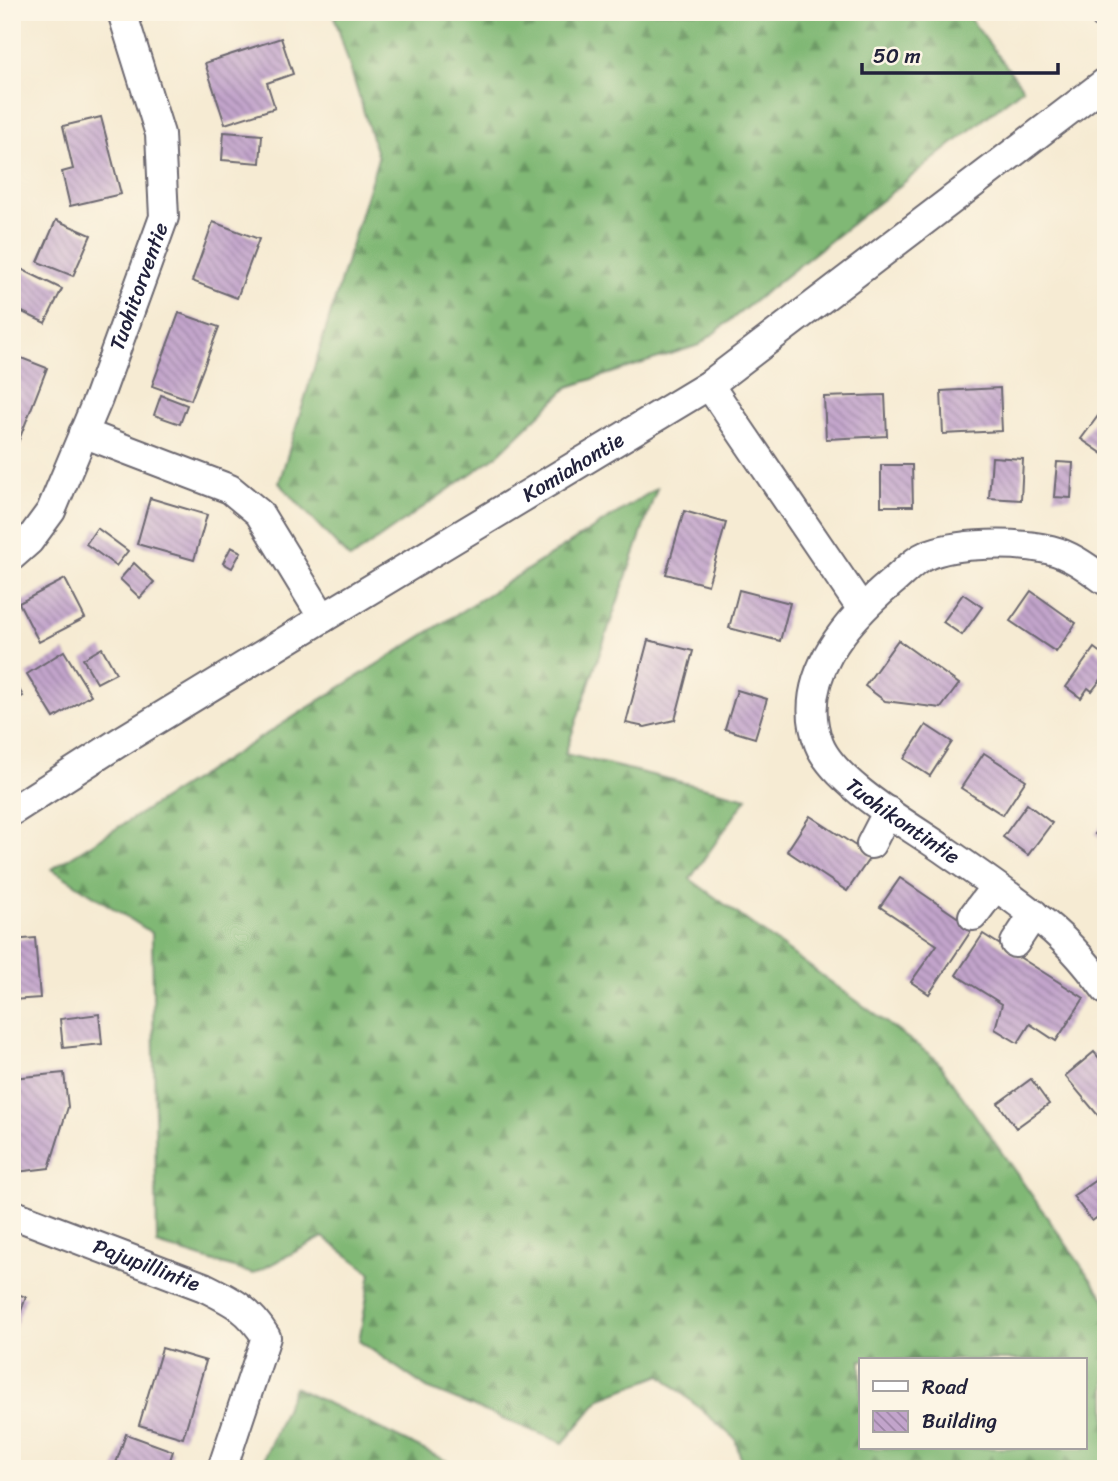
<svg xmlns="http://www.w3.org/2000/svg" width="1118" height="1481" viewBox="0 0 1118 1481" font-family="Sriracha,sans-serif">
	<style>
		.forest { fill: url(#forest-firs); stroke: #516d58; stroke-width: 2; fill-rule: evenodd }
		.building { fill: url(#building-back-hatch) }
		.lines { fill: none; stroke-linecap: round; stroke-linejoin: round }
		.minor-casing { stroke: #6c6870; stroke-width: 32 }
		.minor { stroke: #fff; stroke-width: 28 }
		.labels { text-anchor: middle; stroke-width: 6; stroke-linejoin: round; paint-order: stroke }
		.street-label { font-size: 21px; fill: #22223b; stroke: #fcf5e5 }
	</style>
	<defs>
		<pattern id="forest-firs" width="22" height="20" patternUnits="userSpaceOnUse" patternTransform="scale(1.75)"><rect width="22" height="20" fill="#80b875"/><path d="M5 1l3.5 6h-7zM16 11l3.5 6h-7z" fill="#689561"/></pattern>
		<pattern id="building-back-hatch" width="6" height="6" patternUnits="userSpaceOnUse" patternTransform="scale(1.75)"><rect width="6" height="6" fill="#c2a4cb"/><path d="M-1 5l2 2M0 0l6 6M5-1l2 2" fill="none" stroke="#9d85a6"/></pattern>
	</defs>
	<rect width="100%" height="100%" fill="#fcf5e5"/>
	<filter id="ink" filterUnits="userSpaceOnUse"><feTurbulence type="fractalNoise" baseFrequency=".0143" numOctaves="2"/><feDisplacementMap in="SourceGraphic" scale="14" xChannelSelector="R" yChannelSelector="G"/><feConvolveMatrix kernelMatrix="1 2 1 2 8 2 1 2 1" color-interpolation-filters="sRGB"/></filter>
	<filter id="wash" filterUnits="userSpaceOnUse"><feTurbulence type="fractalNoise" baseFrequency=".00686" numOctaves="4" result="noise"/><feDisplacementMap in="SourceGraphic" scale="28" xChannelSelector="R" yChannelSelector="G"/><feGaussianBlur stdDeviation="1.57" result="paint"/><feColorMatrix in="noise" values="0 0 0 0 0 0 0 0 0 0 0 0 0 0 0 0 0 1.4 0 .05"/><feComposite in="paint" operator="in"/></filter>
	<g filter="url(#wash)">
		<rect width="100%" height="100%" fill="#f6ebd3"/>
		<g class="forest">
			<polygon points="333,12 965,12 1023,88 699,345 568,387 499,454 350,559 279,483 378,158"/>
			<path d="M 657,488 L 565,754 L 747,798 L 690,879 L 936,1059 L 1106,1301 L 1106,1469 L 744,1469 L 735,1439 L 661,1375 L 601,1398 L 563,1443 L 427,1388 L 359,1341 L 371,1273 L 323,1237 L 253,1274 L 157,1244 L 152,933 L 52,869 ZM 861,1360 L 1085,1360 L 1085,1448 L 861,1448 Z"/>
			<polygon points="294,1387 447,1461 459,1469 260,1469"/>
		</g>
		<g id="blocks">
			<g class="building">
				<polygon points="281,38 293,74 267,83 275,108 225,124 205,63"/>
				<polygon points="101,117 121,194 70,206 62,172 73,169 63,126"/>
				<polygon points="224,132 262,135 260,163 222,160"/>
				<polygon points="56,220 91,235 73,276 38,262"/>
				<polygon points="213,222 259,239 237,298 192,281"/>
				<polygon points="21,269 62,289 45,323 12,307 12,286"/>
				<polygon points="179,313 219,327 191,400 152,386"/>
				<polygon points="16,356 47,368 17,445 12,444 12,366"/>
				<polygon points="1000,388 1002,431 943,434 941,391"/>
				<polygon points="161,395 187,405 180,424 154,415"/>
				<polygon points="885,395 887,436 826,439 824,397"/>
				<polygon points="1106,405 1106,456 1081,439"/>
				<polygon points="992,457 1023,459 1021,500 989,498"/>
				<polygon points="1057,462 1073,463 1071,498 1054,497"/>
				<polygon points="881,465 912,465 913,506 881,506"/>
				<polygon points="150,498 207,515 194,560 137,544"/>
				<polygon points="684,511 726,523 708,585 666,574"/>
				<polygon points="97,528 128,551 116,566 86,544"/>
				<polygon points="231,547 241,552 232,568 223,563"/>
				<polygon points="134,563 154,582 140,598 120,579"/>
				<polygon points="65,579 85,618 39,642 19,603"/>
				<polygon points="739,590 790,603 780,641 729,628"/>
				<polygon points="1031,591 1076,623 1056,652 1010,621"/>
				<polygon points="963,594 982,607 962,635 943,622"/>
				<polygon points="648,640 693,651 675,720 645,727 626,723"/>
				<polygon points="898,640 959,684 941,708 885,701 865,686"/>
				<polygon points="102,648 116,673 97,683 83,659"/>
				<polygon points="1094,648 1106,657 1106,673 1092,691 1088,688 1081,698 1066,687"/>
				<polygon points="64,651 91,695 54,718 27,674"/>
				<polygon points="12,677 23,696 12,702"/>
				<polygon points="737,690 767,699 755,738 725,729"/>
				<polygon points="926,725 952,742 930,776 904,759"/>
				<polygon points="984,753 1026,780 1003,815 961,788"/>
				<polygon points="1027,804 1052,823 1028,855 1003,837"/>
				<polygon points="810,816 871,856 847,891 787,851"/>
				<polygon points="1106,819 1106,842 1095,834"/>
				<polygon points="900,878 973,928 929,994 911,982 937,945 880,907"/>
				<polygon points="983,934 1084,998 1056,1041 1030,1024 1018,1043 995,1029 1002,1004 956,975"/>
				<polygon points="35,938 40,998 12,1000 12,940"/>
				<polygon points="99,1014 102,1044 63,1048 60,1019"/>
				<polygon points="1094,1052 1106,1066 1106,1125 1065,1076"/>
				<polygon points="64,1073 68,1107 49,1168 17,1172 12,1129 12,1078"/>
				<polygon points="1031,1079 1049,1104 1016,1128 998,1103"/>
				<polygon points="1106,1173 1106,1211 1092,1221 1073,1196"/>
				<polygon points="12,1292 26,1297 13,1333 12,1333"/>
				<polygon points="162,1348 206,1361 183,1438 139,1425"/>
				<polygon points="126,1434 173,1451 167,1469 114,1469"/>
			</g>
		</g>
	</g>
	<g filter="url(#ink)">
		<use href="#blocks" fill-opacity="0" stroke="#6c6870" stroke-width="2"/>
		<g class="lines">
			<g class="minor-casing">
				<g id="minor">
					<polyline points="1102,12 1106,17"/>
					<polyline points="709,385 861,608"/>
					<polyline points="83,433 230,489 259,513 323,618"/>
					<path id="s1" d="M 12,556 L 29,541 L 51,511 L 98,399 L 164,217 L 160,134 L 122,12"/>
					<path id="s2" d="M 1106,581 C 1089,569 1071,555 1051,550 C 1019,542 955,542 925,556 C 913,561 902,574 892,582 C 846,621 794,679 819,744 C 835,784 912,827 947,852 C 976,872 1005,892 1033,914 C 1063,936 1084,960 1106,990"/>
					<path id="s3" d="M 12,811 L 118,743 L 323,618 L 709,385 L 1106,82"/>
					<polyline points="871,844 888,811"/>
					<polyline points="973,916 995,887"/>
					<polyline points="1015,943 1034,914"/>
					<path id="s4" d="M 12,1214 L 204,1287 C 232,1301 249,1309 266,1337 L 222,1469"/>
				</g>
			</g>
			<use href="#minor" class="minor"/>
		</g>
	</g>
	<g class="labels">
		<g class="street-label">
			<text dy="7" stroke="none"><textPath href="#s1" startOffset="301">Tuohitorventie</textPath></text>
			<text dy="7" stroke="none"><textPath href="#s3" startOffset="658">Komiahontie</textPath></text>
			<text dy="7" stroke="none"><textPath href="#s2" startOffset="539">Tuohikontintie</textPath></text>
			<text dy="7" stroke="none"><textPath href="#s4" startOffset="144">Pajupillintie</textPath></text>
		</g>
	</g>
	<rect width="1118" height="1481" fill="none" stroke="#fcf5e5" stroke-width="42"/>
	<rect x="859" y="1358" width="228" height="91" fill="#fcf5e5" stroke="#a5a1a1" stroke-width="2"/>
	<rect x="873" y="1381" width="35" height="10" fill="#ffffff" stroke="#a5a1a1" stroke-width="2"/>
	<text x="922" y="1394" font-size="21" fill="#22223b">Road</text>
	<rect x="873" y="1411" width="35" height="21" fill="url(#building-back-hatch)" stroke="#a5a1a1" stroke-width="2"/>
	<text x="922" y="1428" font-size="21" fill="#22223b">Building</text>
	<path d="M862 63v10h196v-10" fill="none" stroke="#22223b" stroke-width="3.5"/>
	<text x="873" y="63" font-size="21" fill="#22223b" stroke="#fcf5e5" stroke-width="5" paint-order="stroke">50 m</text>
</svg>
